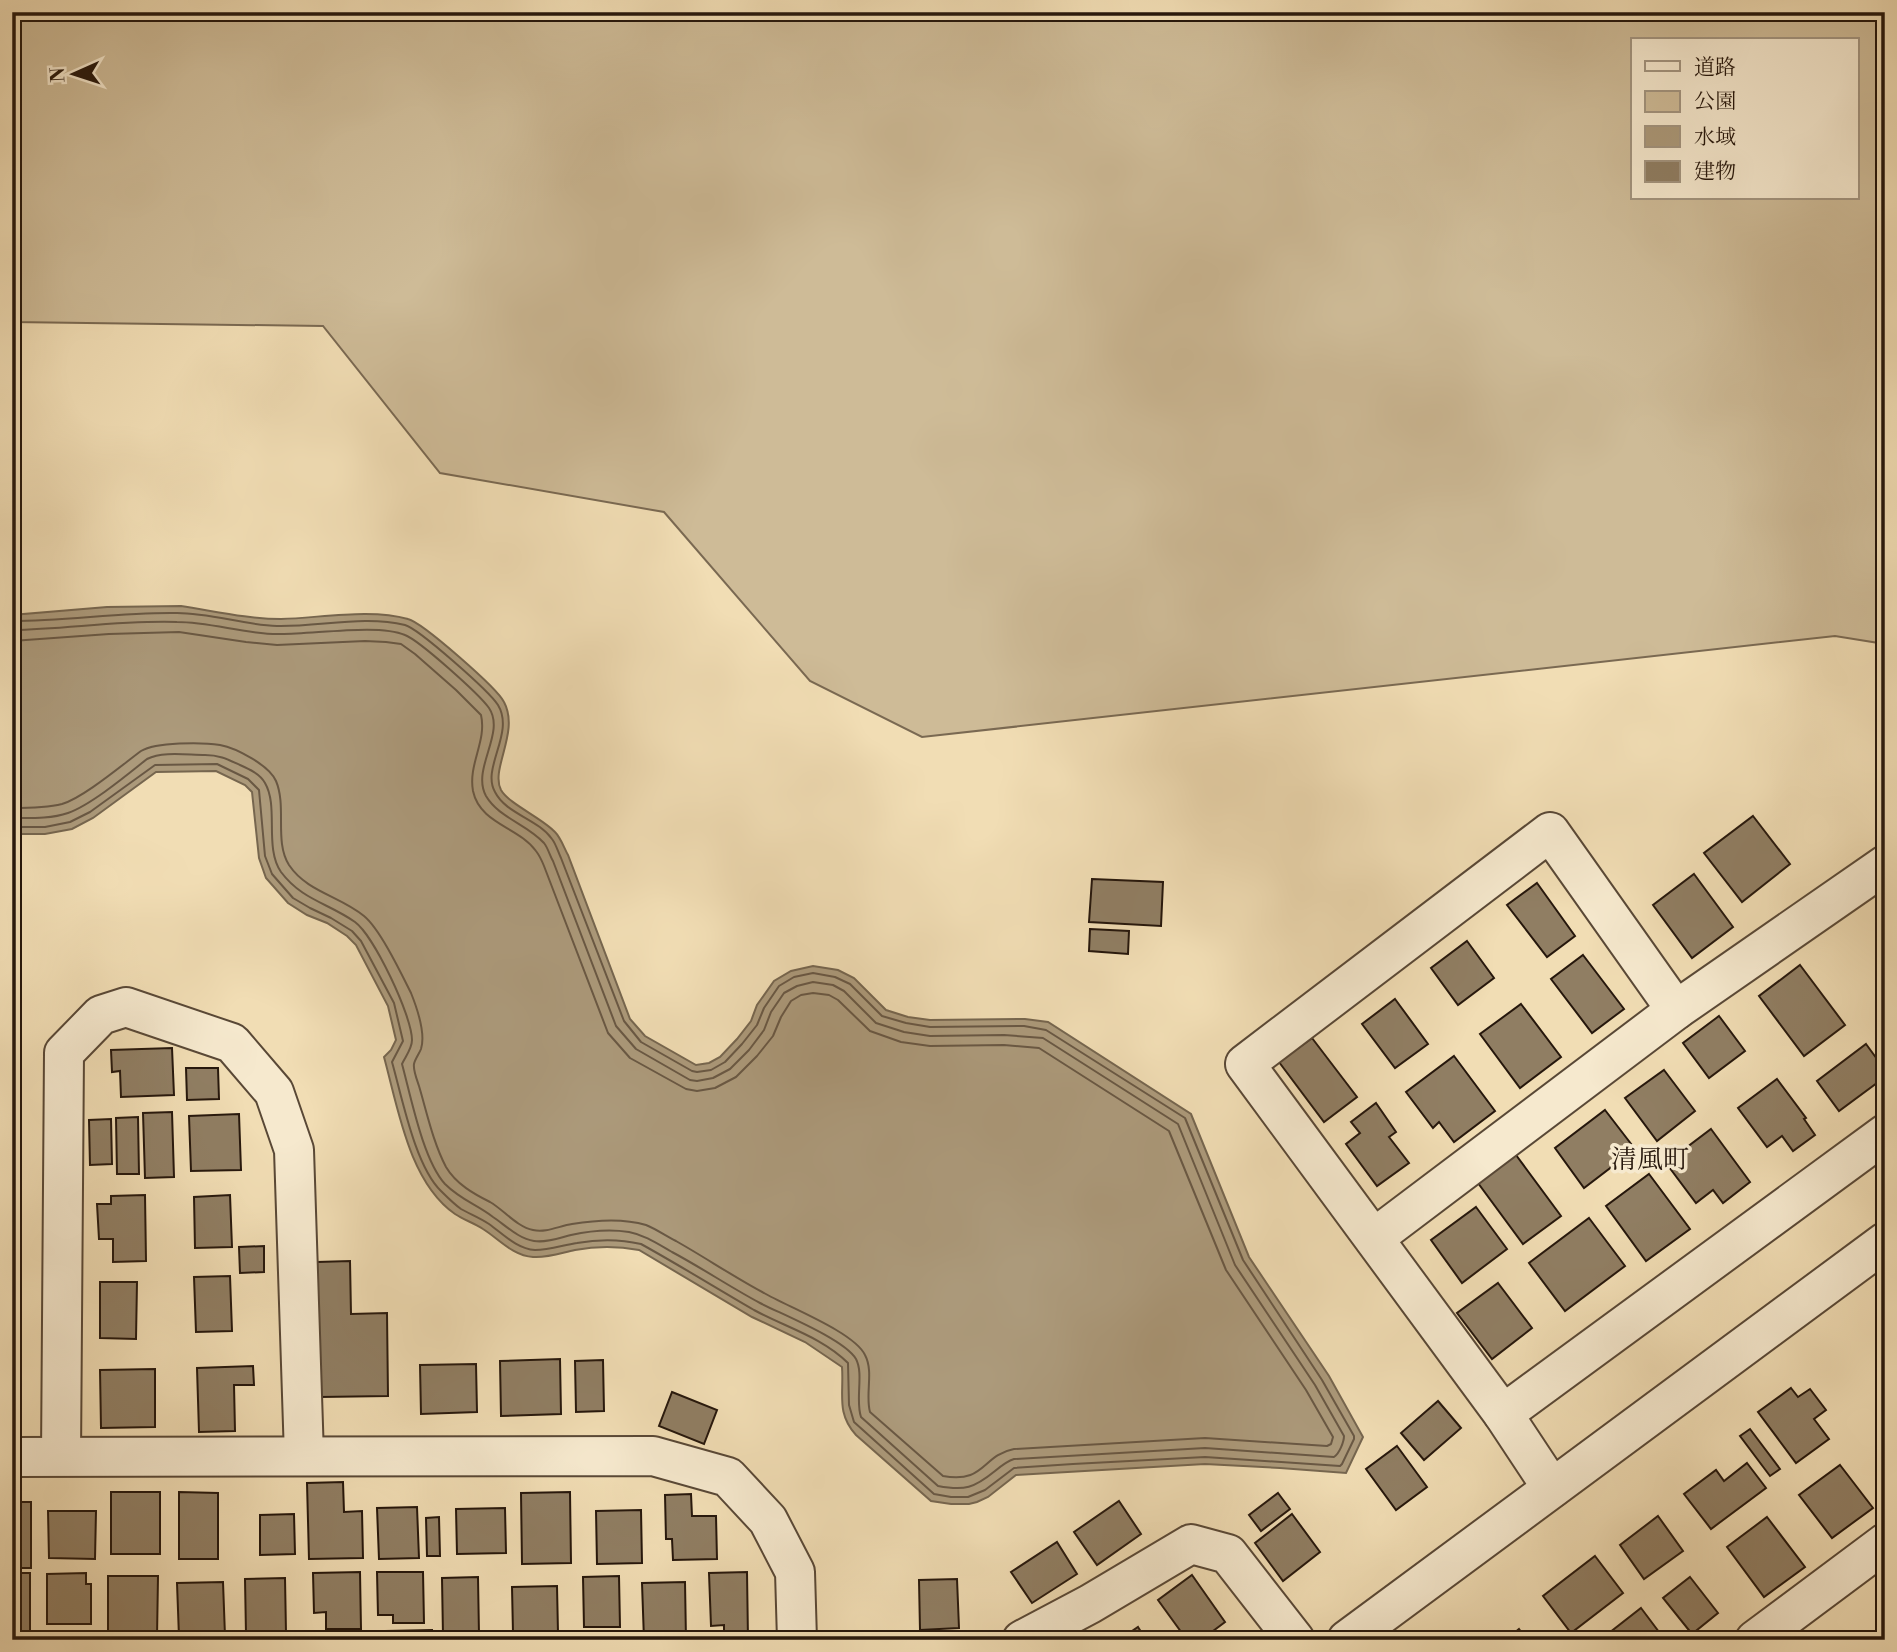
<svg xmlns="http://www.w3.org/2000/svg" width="1897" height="1652" viewBox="0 0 1897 1652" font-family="'Libre Bodoni','Noto Serif JP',serif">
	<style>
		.green { fill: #cebb97; stroke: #7a6952; stroke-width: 2; fill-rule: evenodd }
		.water { fill: #ac9a7b; stroke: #76664f; stroke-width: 2 }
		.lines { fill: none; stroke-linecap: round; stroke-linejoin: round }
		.shore { stroke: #695844; stroke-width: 2 }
		.building { fill: #907e63; stroke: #26170c; stroke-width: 2 }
		.minor-casing { stroke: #594836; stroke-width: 42 }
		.minor { stroke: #f6e9ce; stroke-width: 38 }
		.labels { text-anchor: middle; stroke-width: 7; stroke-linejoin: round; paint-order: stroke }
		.quarter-label { font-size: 26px; fill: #26170c; stroke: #f6e9ce }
	</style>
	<rect width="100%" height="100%" fill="#f1ddb4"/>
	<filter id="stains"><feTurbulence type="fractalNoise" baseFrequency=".00286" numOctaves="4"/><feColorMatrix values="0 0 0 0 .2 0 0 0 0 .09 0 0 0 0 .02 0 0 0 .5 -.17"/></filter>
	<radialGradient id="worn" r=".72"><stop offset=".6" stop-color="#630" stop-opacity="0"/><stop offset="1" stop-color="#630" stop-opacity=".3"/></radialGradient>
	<path class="green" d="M 12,12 L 1885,12 L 1885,644 L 1835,636 L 922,737 L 810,681 L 664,512 L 440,473 L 323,326 L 12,322 ZM 1633,40 L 1857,40 L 1857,198 L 1633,198 Z"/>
	<path class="water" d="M 181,606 C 214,611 248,619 281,619 C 320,618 371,608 408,619 C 423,623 497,688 504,702 C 520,732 490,769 501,790 C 509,804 542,818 555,832 C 561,838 564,848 568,855 L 630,1019 L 645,1036 L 696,1065 L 709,1063 L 720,1057 L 737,1039 L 751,1021 L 757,1005 L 774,981 L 791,971 L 813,966 L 838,970 L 854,978 L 886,1010 L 908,1017 L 930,1020 L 1025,1019 L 1048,1022 L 1191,1114 L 1249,1257 L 1329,1376 L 1363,1437 L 1346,1473 L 1280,1468 L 1205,1464 L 1016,1475 L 988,1497 L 977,1502 L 969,1504 L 951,1504 L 931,1501 L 856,1435 C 836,1413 844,1394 842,1367 L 805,1342 L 752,1317 L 639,1250 C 618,1246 596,1246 575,1250 C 561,1253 548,1258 533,1257 C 513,1256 499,1239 483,1229 C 474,1223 464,1220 455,1214 C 409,1182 398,1108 384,1057 L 391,1050 L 396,1040 L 388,1006 L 356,945 L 347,936 L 327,923 L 307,915 L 288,903 L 266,878 L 259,858 L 252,792 L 245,785 L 216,771 L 156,772 L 93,818 L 72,829 L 45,834 L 12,834 L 12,615 L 107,607 Z"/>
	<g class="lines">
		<g class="shore">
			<path d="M 12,621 C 67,621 122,612 177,613 C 211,613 244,625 277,626 C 319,627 364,615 405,625 C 419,629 489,691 498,705 C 515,733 481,768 495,792 C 506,814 538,819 552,839 C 556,844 558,852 561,858 L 624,1021 L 641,1042 L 692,1071 L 697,1072 L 711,1070 L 725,1062 L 742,1044 L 757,1025 L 764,1008 L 779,986 L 794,977 L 813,973 L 835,977 L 850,984 L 882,1016 L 906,1023 L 930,1027 L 1024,1026 L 1046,1030 L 1185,1118 L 1243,1260 L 1322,1380 L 1354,1436 L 1354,1439 L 1342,1464 L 1340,1466 L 1205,1457 L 1073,1464 L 1014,1468 L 985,1490 L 968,1497 L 951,1497 L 934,1494 L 854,1422 L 849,1405 L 848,1363 C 822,1337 785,1327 754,1310 C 716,1288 679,1265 641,1244 C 620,1239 599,1239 577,1243 C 563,1245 550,1250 535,1250 C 517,1249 503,1234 489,1224 C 480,1218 470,1214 461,1209 C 454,1204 447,1197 441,1191 C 415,1166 402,1097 392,1062 L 403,1041 L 394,1003 L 361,941 L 352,931 L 331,918 L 310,908 L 293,898 L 272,874 L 265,856 L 259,790 L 248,779 L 217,764 L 155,765 L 90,812 L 70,822 L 45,827 L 12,827"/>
			<path d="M 12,630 C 67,629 122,620 177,622 C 211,622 244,634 278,634 C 310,635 378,623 405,635 C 420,641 479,694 489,708 C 506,733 471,769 486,796 C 499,818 527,824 544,843 C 548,848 550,856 553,861 L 616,1026 L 636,1049 L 690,1080 L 697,1081 L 713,1078 L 730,1069 L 749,1050 L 764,1030 L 771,1012 L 784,993 L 797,986 L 813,982 L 833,985 L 844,991 L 876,1023 L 904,1032 L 930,1036 L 1004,1035 L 1043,1038 L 1178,1124 L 1235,1265 L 1315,1385 L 1344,1436 C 1344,1442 1339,1454 1334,1457 L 1205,1448 L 1014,1459 C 1007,1461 1001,1466 995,1471 C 974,1488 965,1491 938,1486 L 861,1417 C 855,1400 864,1374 856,1359 C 844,1339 781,1314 760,1303 C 730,1287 702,1268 672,1252 C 658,1244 645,1235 629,1232 C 610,1229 589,1231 571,1235 C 559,1238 546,1243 534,1241 C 519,1239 505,1225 493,1217 C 476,1204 461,1200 445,1184 C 423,1160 411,1097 402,1064 C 405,1057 412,1049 412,1040 C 412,1016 374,936 355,922 C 328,903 302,900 281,872 C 264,847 279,807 265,783 C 260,774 249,769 240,765 C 227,759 219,755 205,755 C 187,755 163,751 147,759 C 127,775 91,805 68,813 C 51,819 30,818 12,818"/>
			<path d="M 12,641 L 109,634 L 179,632 L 246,642 L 277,645 L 365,641 L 386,642 L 401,644 L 415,654 L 456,690 L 481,715 C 487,741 468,764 473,791 C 480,824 519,827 536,851 C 539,855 542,861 544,866 L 608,1033 L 630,1058 L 686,1089 L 697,1091 L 715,1088 L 736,1077 L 757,1056 L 773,1036 L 781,1017 L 791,1001 L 801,995 L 813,993 L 829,995 L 838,1000 L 870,1031 L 901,1042 L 930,1046 L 1004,1045 L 1039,1048 L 1169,1131 L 1226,1270 L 1306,1390 L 1333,1437 L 1331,1444 L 1327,1446 L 1205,1438 L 1014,1449 C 982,1455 985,1484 943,1476 L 870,1412 C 865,1394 874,1372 865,1355 C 854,1332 788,1307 764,1293 C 734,1277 706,1258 676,1241 C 666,1236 656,1229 646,1225 C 623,1218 596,1220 572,1224 C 559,1226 546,1233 533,1230 C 517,1227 504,1210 490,1202 C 474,1194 456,1184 446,1167 C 433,1142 427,1113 419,1086 C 417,1080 413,1070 414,1064 C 415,1059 419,1054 421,1049 C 426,1033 417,1008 411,993 C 401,973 380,929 364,916 C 340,896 307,892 289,865 C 274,841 287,807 276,781 C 269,765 236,748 220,745 C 202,742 156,742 141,751 C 122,765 83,798 62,804 C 46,808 29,808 12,808"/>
		</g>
	</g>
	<g class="building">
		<polygon points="1753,816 1790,864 1742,902 1704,853"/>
		<polygon points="1694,874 1733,927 1692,958 1653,905"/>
		<polygon points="1092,879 1163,882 1161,926 1089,922"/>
		<polygon points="1537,883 1575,936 1547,957 1507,905"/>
		<polygon points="1090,929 1129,931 1128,954 1089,951"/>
		<polygon points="1467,941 1494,978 1458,1005 1431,968"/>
		<polygon points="1583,955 1624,1009 1592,1033 1551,979"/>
		<polygon points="1800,965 1845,1025 1804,1056 1759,996"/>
		<polygon points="1395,999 1428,1044 1395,1068 1362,1024"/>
		<polygon points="1521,1004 1561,1057 1520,1088 1480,1034"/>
		<polygon points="1719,1016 1745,1051 1709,1078 1683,1043"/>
		<polygon points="1312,1038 1357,1097 1324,1122 1279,1062"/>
		<polygon points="1866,1044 1885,1070 1885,1077 1839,1111 1817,1081"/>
		<polygon points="172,1048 174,1095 121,1097 120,1071 112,1072 111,1050"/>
		<polygon points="1454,1056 1495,1111 1454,1142 1439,1122 1433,1128 1406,1092"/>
		<polygon points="186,1068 218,1068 219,1099 187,1100"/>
		<polygon points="1664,1070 1695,1111 1657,1141 1625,1098"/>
		<polygon points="1777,1079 1806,1118 1804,1119 1815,1135 1793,1151 1782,1136 1767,1147 1738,1108"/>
		<polygon points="1376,1103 1396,1132 1389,1137 1409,1163 1377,1186 1346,1144 1360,1133 1351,1122"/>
		<polygon points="1605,1110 1635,1149 1584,1188 1555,1148"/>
		<polygon points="172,1112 174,1177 145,1178 143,1113"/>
		<polygon points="239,1114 241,1170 191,1171 189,1116"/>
		<polygon points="138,1117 139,1174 117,1174 116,1118"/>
		<polygon points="111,1119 112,1164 90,1165 89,1120"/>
		<polygon points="1711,1129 1750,1182 1723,1203 1713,1190 1696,1203 1666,1163"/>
		<polygon points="1516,1155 1561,1216 1523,1244 1478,1183"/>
		<polygon points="1649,1174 1690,1229 1646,1261 1606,1206"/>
		<polygon points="145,1195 146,1261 113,1262 113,1239 99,1239 97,1204 111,1204 111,1196"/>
		<polygon points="230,1195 232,1247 195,1248 194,1197"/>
		<polygon points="1476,1207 1507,1249 1462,1283 1431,1240"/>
		<polygon points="1589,1218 1625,1266 1565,1311 1529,1263"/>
		<polygon points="264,1246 264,1272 240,1273 239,1247"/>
		<polygon points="350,1261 351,1314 387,1313 388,1396 320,1397 317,1262"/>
		<polygon points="230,1276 232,1331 196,1332 194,1277"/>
		<polygon points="100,1282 137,1282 136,1339 100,1338"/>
		<polygon points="1498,1283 1532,1328 1492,1359 1457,1313"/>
		<polygon points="560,1359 561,1414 501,1416 500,1361"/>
		<polygon points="603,1360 604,1411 576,1412 575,1361"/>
		<polygon points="476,1364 477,1412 421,1414 420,1365"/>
		<polygon points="253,1366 254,1385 234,1385 235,1431 199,1432 197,1368"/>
		<polygon points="155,1369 155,1427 101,1428 100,1370"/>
		<polygon points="1791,1388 1798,1397 1810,1389 1826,1410 1814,1419 1829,1439 1796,1463 1758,1412"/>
		<polygon points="672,1392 717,1410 704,1444 659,1426"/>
		<polygon points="1438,1401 1461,1428 1424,1460 1401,1433"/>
		<polygon points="1750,1429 1780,1469 1770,1476 1740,1436"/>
		<polygon points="1397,1446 1427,1487 1396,1510 1366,1469"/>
		<polygon points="1747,1463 1766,1488 1711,1529 1684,1494 1716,1470 1724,1481"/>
		<polygon points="1840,1465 1873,1508 1832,1538 1799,1495"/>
		<polygon points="343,1482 344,1512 362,1511 363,1558 309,1559 307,1483"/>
		<rect x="111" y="1492" width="49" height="62"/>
		<polygon points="179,1492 218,1493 218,1559 179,1559"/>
		<polygon points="570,1492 571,1563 522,1564 521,1493"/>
		<polygon points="1278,1493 1290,1509 1261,1531 1249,1515"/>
		<polygon points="691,1494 692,1516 716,1516 717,1559 673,1560 672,1539 666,1539 665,1495"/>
		<polygon points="1119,1501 1141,1534 1097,1565 1074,1532"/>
		<rect x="12" y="1502" width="19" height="66"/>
		<polygon points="417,1507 419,1558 379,1559 377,1508"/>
		<polygon points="505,1508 506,1553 457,1554 456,1509"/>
		<polygon points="641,1510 642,1563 597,1564 596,1511"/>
		<polygon points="48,1511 96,1511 95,1559 49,1558"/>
		<polygon points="294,1514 295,1554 260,1555 260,1515"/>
		<polygon points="1292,1514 1320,1552 1283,1581 1255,1543"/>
		<polygon points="1658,1516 1683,1551 1644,1579 1620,1545"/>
		<polygon points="439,1517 440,1556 427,1556 426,1518"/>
		<polygon points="1767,1517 1805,1567 1764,1597 1727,1547"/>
		<polygon points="1057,1542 1077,1574 1032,1603 1011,1572"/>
		<polygon points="1595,1556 1623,1593 1571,1633 1543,1596"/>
		<polygon points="360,1572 361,1629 326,1629 326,1612 314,1613 313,1573"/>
		<polygon points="377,1572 423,1572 424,1623 393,1623 393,1615 378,1615"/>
		<polygon points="747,1572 748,1640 724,1640 724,1625 711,1626 709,1573"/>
		<rect x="12" y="1573" width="18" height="62"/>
		<polygon points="86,1573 86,1584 91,1584 91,1624 47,1624 47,1574"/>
		<polygon points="1192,1575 1225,1622 1201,1640 1187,1640 1158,1600"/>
		<polygon points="108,1576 158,1576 157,1638 108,1637"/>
		<polygon points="619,1576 620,1627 584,1627 583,1577"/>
		<polygon points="478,1577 479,1635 443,1636 442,1578"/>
		<polygon points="1690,1577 1718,1613 1692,1634 1663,1598"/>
		<polygon points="285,1578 286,1633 246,1634 245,1579"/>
		<polygon points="957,1579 959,1628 920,1630 919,1580"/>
		<polygon points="223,1582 225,1636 179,1637 177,1583"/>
		<polygon points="685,1582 686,1640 644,1640 642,1583"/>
		<polygon points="557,1586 558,1633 513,1633 512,1587"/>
		<polygon points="1641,1608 1665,1640 1600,1640"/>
		<polygon points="1138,1627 1146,1640 1119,1640"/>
		<polygon points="1519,1629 1527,1640 1506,1640"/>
		<polygon points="432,1630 432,1640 387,1640 386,1631"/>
	</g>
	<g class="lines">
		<g class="minor-casing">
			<g id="minor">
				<polyline points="1374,1238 1676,1010"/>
				<polyline points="1503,1414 1885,1134"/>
				<polyline points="61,1456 64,1053 101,1015 126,1007 232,1043 274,1092 294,1150 304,1456"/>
				<polyline points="12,1457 653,1456 728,1477 768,1520 795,1572 797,1640"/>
				<polyline points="1552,1488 1503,1414 1245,1064 1550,832 1676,1010 1885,865"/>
				<polyline points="1022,1640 1090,1604 1191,1544 1228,1554 1295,1640"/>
				<polyline points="1347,1640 1885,1242"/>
				<polyline points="1755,1640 1885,1543"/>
			</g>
		</g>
		<use href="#minor" class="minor"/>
	</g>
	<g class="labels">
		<g class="quarter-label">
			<text x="1650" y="1168">清風町</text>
		</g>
	</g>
	<rect width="1897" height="1652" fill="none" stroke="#f1ddb4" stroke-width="42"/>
	<rect x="14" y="14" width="1869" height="1624" fill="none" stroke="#26170c" stroke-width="3.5"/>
	<rect x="21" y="21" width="1855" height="1610" fill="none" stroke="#26170c" stroke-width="2"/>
	<rect x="1631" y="38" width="228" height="161" fill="#f6e9ce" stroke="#a39580" stroke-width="2"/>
	<rect x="1645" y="61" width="35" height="10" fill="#f6e9ce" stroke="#a39580" stroke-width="2"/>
	<text x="1694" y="74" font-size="21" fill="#26170c">道路</text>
	<rect x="1645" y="91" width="35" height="21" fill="#cebb97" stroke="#a39580" stroke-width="2"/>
	<text x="1694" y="108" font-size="21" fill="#26170c">公園</text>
	<rect x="1645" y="126" width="35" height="21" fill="#ac9a7b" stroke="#a39580" stroke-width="2"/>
	<text x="1694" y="144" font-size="21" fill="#26170c">水域</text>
	<rect x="1645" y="161" width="35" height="21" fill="#907e63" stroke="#a39580" stroke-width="2"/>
	<text x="1694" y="178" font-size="21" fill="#26170c">建物</text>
	<g transform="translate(74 74) rotate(267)" stroke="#f6e9ce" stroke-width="5" paint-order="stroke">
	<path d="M0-5L12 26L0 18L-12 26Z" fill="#26170c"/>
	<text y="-10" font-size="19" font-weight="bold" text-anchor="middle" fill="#26170c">N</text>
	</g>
	<rect width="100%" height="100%" filter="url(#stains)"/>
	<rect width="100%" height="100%" fill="url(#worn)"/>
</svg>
